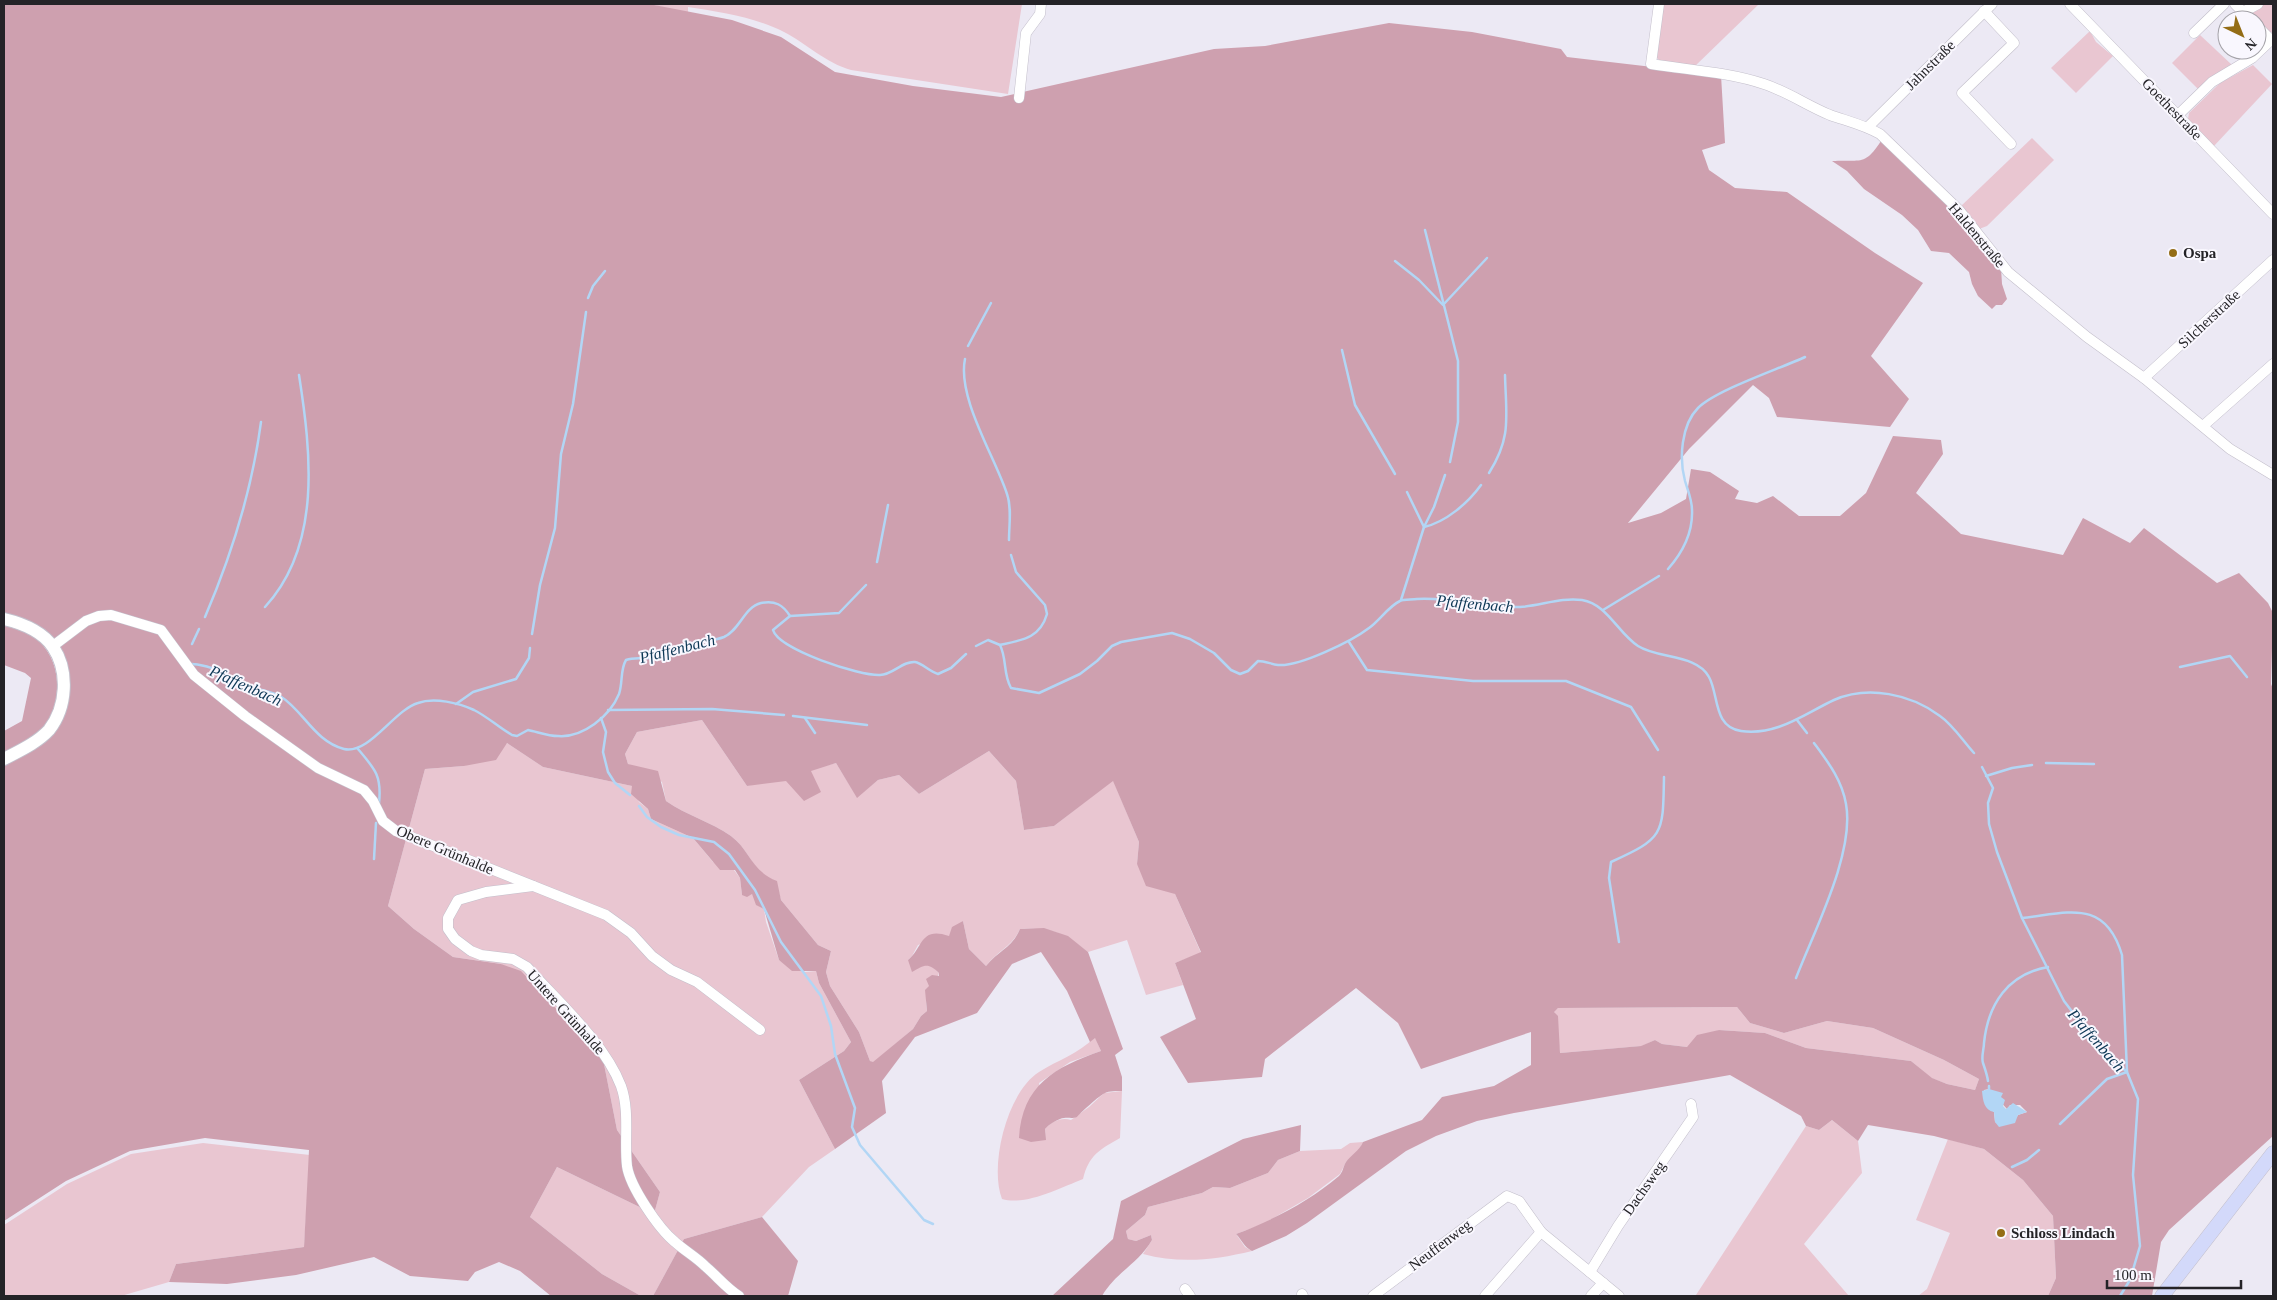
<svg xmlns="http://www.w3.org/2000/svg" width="2277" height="1300" viewBox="0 0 2277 1300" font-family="'Times New Roman',serif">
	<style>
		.green { fill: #e9c6d1 }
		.forest { fill: #cea0af; fill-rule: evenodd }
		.water { fill: #b2d6f5 }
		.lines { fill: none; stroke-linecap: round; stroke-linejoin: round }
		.stream { stroke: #b2d6f5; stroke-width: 2.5 }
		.minor-casing { stroke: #c3bfcb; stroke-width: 11 }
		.tertiary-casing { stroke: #c3bfcb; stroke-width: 14 }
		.secondary-casing { stroke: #c3bfcb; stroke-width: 15 }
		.minor { stroke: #fff; stroke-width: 10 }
		.tertiary { stroke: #fff; stroke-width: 12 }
		.secondary { stroke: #d3d9fa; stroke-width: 14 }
		.poi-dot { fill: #946d16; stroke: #f9f7fe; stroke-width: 2 }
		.labels { text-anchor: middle; stroke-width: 4; stroke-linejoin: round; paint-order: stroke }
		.street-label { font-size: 15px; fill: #242327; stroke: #f9f7fe }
		.poi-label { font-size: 15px; font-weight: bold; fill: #242327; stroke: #f9f7fe; text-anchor: start }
		.water-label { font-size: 16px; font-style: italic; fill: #0c3654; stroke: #f9f7fe }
	</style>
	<rect width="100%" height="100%" fill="#ece9f4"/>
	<g class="green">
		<path d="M 649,4 L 1022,4 L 1008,94 L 851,70 C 826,63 807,44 784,32 C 754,17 721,12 688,7 L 688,13 Z"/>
		<polygon points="1663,4 1759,4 1693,68 1661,62 1657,58"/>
		<polygon points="2264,4 2273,4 2273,32 2269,33 2252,16 2255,8"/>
		<polygon points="2090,31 2096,42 2113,56 2076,93 2051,68"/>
		<polygon points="2200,35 2232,65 2199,90 2172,63"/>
		<polygon points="2253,65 2272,84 2213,147 2188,119 2189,113 2220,83"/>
		<polygon points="2032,138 2054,160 1987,226 1979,229 1960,207"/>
		<path d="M 702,720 L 747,786 L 836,763 L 857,797 L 878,780 L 899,775 L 919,794 L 989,751 L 1016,781 L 1024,830 L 1054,826 L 1113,780 L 1139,842 L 1137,864 L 1175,894 L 1201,953 L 1175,963 L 1183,985 L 1146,995 L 1127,940 L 1088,952 C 1062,932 1053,928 1020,929 C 1012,947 998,950 986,966 L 969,949 L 963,921 L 949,936 L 918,945 L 912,956 L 908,960 L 931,965 L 939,973 C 934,991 923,983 927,1011 L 921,1016 L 913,1029 L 873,1063 L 870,1061 L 859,1032 L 830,986 L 826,972 L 831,951 L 818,945 L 781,900 L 776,882 C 751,871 750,850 731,836 C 711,822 686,815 666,801 L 662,782 L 628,764 L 625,754 L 637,732 Z"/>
		<polygon points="507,743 543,767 632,786 639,802 648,809 651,819 693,838 713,862 734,870 740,878 742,895 752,894 764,909 766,922 779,960 805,972 816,971 819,983 851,1042 844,1051 799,1080 835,1149 809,1167 762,1217 684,1239 653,1296 641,1296 602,1274 530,1217 557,1167 654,1214 660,1192 617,1130 603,1059 501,964 453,957 414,929 388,906 425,769 464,766"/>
		<polygon points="1737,1007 1750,1023 1784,1033 1827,1021 1873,1028 1944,1060 1979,1079 1975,1090 1947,1084 1931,1078 1911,1061 1806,1048 1765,1033 1719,1030 1687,1047 1662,1044 1655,1040 1642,1046 1560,1053 1554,1011 1558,1008"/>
		<path d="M 1095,1037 L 1101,1051 L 1070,1062 L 1039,1083 L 1046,1140 L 1045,1129 C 1051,1122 1061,1117 1071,1120 L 1089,1107 L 1104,1093 L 1122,1091 L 1120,1138 C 1099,1150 1089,1155 1083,1179 C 1060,1188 1026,1206 1002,1199 C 989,1166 1007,1092 1039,1072 C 1058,1060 1078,1054 1095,1037 Z"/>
		<polygon points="1832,1120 1858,1141 1862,1173 1804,1244 1849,1296 1696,1295 1806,1126 1819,1130"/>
		<polygon points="1948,1139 1984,1149 2023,1180 2053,1216 2056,1278 2048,1296 1918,1296 1927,1289 1950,1233 1916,1220"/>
		<path d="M 1363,1142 L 1359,1150 L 1346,1162 L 1340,1174 L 1308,1198 L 1263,1224 L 1236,1234 L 1245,1247 L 1252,1251 C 1215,1260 1180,1264 1143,1254 L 1152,1240 L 1151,1235 L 1136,1241 L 1128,1239 L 1126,1231 L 1145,1215 L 1148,1207 L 1202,1193 L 1213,1187 L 1230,1188 L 1268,1173 L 1278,1160 L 1300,1151 L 1341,1149 L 1350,1143 Z"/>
		<polygon points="203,1143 310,1155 304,1247 176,1264 169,1282 121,1296 4,1296 4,1225 67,1184 131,1154"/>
	</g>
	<g class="forest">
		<path d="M 4,4 L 649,4 L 732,20 L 781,37 L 835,72 L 913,86 L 1001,97 L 1214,49 L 1265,46 L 1389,23 L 1472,32 L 1561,49 L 1567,57 L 1721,75 L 1725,143 L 1702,150 L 1709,170 L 1735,188 L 1787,192 L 1875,253 L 1923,283 L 1871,356 L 1909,399 L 1890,427 L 1777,417 L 1769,398 L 1753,385 L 1689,449 L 1628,523 L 1661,513 L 1686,499 L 1691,469 L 1710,472 L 1739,491 L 1735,499 L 1757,503 L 1773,496 L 1799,516 L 1840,516 L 1866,493 L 1893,436 L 1941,440 L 1943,454 L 1916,493 L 1961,534 L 2063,555 L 2083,518 L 2130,543 L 2144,528 L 2217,583 L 2239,573 L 2268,603 L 2273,613 L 2271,684 L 2273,689 L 2273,1136 L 2169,1230 L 2161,1242 L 2152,1296 L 2048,1296 L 2056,1278 L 2053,1216 L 2023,1180 L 1984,1149 L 1934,1136 L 1868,1125 L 1858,1141 L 1832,1120 L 1819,1130 L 1806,1126 L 1801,1116 L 1730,1075 L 1514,1113 L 1477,1121 L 1436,1136 L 1406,1151 L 1307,1223 L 1286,1236 L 1252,1251 C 1244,1247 1242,1240 1236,1234 C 1271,1221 1310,1201 1339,1176 C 1343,1172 1343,1167 1346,1162 C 1351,1155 1359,1151 1363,1142 L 1422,1120 L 1442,1097 L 1494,1086 L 1531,1065 L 1531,1032 L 1421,1069 L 1398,1023 L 1356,988 L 1265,1059 L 1262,1077 L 1188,1083 L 1160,1037 L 1196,1019 L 1175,963 L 1201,952 L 1175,894 L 1146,886 L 1137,864 L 1139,842 L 1113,781 L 1054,826 L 1024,830 L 1016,781 L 989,751 L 919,794 L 899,775 L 878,780 L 857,798 L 836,763 L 811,771 L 821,792 L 804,801 L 786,781 L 747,786 L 702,720 L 637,732 L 625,754 L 628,764 L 658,771 L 666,801 C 686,815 711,822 731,836 C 750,850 751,871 777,881 L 781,900 L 818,945 L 831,951 L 826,972 L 830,986 L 859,1032 L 870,1061 L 873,1062 L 913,1029 L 921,1016 L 927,1011 L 925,990 L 929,986 L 926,979 L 932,975 L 939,976 L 939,973 C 928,962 924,965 912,972 L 908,960 C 923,948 920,926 949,936 L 952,927 L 963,921 L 969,949 L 986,966 C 999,950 1012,948 1020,929 L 1044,928 L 1068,936 L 1088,952 L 1123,1049 L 1115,1055 L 1122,1077 L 1122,1091 C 1117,1091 1109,1091 1105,1093 C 1101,1094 1078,1115 1077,1117 C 1071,1119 1069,1117 1064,1118 C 1059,1118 1048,1125 1045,1129 L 1046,1140 L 1031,1142 L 1019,1138 C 1022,1085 1055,1067 1101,1051 L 1095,1038 L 1090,1042 L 1067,991 L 1041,952 L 1012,964 L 977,1013 L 915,1037 L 882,1081 L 886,1113 L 835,1149 L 799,1080 L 844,1051 L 851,1042 L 819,983 L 816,971 L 792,971 L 779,960 L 764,909 L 756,905 L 752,894 L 747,897 L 742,895 L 740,878 L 735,870 L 720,870 L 693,838 L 651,819 L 648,809 L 631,794 L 632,786 L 543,767 L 507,743 L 496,760 L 464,766 L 425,769 L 388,906 L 414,929 L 453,957 L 501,964 L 521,971 L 603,1059 L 617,1130 L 660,1192 L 654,1214 L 557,1167 L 530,1217 L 602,1274 L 641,1296 L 551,1296 L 520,1271 L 499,1262 L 475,1272 L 468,1281 L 410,1276 L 374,1257 L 296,1275 L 227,1284 L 169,1282 L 176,1264 L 304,1247 L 309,1150 L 205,1138 L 130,1151 L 66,1181 L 4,1221 L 4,763 L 22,754 L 68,697 L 51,637 L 30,621 L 4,613 ZM 1737,1007 L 1750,1023 L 1784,1033 L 1827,1021 L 1873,1028 L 1944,1060 L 1979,1079 L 1975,1090 L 1947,1084 L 1932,1078 L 1911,1061 L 1806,1048 L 1765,1033 L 1719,1030 L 1697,1035 L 1687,1047 L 1662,1044 L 1655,1040 L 1641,1046 L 1560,1053 L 1558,1016 L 1554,1012 L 1558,1008 ZM 1989,1089 L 2007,1109 L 2010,1105 L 2020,1105 L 2027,1112 L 2018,1115 C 2013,1124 2005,1127 1995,1122 L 1994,1112 L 1989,1108 L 1984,1090 Z"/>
		<path d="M 1881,141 L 1954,211 L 2001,268 L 2002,284 L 2007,299 L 2002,305 L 1996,305 L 1992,309 L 1978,296 L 1972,284 L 1969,272 L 1949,253 L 1931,251 L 1918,230 L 1902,215 L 1864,189 L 1847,171 L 1832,161 C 1861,159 1864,167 1881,141 Z"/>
		<path d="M 4,625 C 13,629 24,630 33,636 C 64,659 64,704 40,733 C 32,742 15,748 4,754 L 4,731 L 22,721 L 31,678 L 25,673 L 4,665 Z"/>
		<path d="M 1301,1125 L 1300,1151 L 1278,1160 L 1268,1173 L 1230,1188 L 1213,1187 L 1202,1193 L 1148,1207 L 1145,1215 L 1126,1231 L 1128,1239 L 1136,1241 L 1151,1235 L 1152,1240 C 1139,1263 1116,1272 1102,1296 L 1052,1296 L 1113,1239 L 1121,1201 L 1243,1139 Z"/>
		<polygon points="762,1217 798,1261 788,1296 653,1296 684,1239"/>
	</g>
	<path class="water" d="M 1989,1089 L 2003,1093 L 2001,1097 L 2005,1100 L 2003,1106 L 2006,1109 L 2013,1103 L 2027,1112 L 2018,1115 L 2015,1123 L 1999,1127 L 1995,1122 L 1994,1112 C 1984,1110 1983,1101 1982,1091 Z"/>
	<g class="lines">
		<g class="stream">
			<polyline points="1425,230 1458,361 1458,422 1450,462"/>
			<polyline points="1395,261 1419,280 1443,305 1487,258"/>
			<polyline points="588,298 593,286 605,271"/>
			<polyline points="968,346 991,303"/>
			<polyline points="1342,350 1355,405 1395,474"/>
			<path d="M 965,359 C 957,398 995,457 1007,494 C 1012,508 1009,525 1009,540"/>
			<path d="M 1489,473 C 1512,437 1506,416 1505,375"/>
			<path d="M 1407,492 L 1424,527 C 1446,522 1468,503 1481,485"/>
			<polyline points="877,562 888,505"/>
			<path d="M 1668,569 C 1683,552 1693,533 1692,510 C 1692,500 1688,491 1685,481 C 1679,459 1681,425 1698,408 C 1716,390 1779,369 1805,357"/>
			<polyline points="1401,600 1424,527 1434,507 1445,475"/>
			<path d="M 265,607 C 322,545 311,452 299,375"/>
			<polyline points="1603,610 1659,576"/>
			<polyline points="790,616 839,613 866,585"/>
			<path d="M 205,617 C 232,554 252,490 261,422"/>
			<polyline points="532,634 540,585 555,528 561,454 573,404 586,312"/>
			<polyline points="1349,642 1367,670 1473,681 1566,681 1631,707 1658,750"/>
			<polyline points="192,644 199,629"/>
			<path d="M 1000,645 C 1023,640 1040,638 1047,614 L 1045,605 L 1016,572 L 1011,555"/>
			<path d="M 976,646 L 988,640 L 1000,645 C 1007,659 1003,674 1011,688 L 1039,693 L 1080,674 L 1097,661 L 1112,646 L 1121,642 L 1172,633 L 1190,639 L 1214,653 L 1231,670 L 1240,674 L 1248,671 L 1258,661 C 1265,661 1271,664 1278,665 C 1299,667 1352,641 1369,628 C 1379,621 1389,606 1400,601 C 1404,599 1412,600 1417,599 C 1454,597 1485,608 1520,607 C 1540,606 1561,597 1582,600 C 1607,604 1618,633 1638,646 C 1658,659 1697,654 1709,677 C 1719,695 1713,727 1741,731 C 1777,736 1804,714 1834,700 C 1868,685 1911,694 1940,716 C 1953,725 1963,741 1974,753"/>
			<path d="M 192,664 C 216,666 220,674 240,683 C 253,689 268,690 280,696 C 303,710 315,742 344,749 C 369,755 394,710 418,703 C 434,697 459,703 474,710 C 488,717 498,727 512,735 L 517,736 L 528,730 C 538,732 548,736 558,736 C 583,738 610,716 619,694 C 623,682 620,670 626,660 C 634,657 641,659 649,658 C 664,656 676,648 690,644 C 701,641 714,641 724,637 C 740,630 744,607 761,603 C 775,600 783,605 790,616 L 773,630 C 779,650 860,676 880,675 C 893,675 902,661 915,662 C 922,663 930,672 938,674 L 951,668 L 966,654"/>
			<polyline points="2180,667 2230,656 2247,677"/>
			<polyline points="456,704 473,692 516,679 529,658 530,648"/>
			<polyline points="608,710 712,709 784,715"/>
			<polyline points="793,716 867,725"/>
			<polyline points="601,718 606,732 603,752 608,772 615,783 630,795"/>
			<polyline points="805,718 815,733"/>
			<polyline points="1797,720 1807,733"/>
			<path d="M 358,749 C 375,769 382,776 379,803"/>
			<polyline points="2046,763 2094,764"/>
			<polyline points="1982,767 1993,788 1988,803 1989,824 1997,852 2022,918 2064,1001 2100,1048 2127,1072 2138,1099 2133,1175 2140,1246 2130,1280 2120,1296"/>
			<polyline points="1986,776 2012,768 2032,765"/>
			<polyline points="639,806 647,817 661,827 679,835 714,842 729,854 755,890 781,942 821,996 831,1026 835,1054 855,1108 852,1127 860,1145 924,1220 933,1224"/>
			<polyline points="374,859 376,823"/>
			<path d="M 2022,918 C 2068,913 2105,898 2122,955 L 2127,1072 L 2107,1079 L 2060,1124"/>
			<path d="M 1619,942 L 1609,878 L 1611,862 C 1664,838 1663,835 1664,777"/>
			<path d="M 1796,978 C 1814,931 1855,853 1846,804 C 1842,780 1828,762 1814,743"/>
			<path d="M 1988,1081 C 1987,1074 1985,1069 1983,1063 C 1981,1057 1984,1049 1984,1043 C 1988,1004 2008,974 2048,967"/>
			<polyline points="1989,1086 1989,1089"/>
			<polyline points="2012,1167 2027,1160 2039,1150"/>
		</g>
		<g class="minor-casing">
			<g id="minor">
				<path d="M 1659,4 L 1651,64 C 1688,70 1728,72 1764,84 C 1788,92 1808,106 1830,115 C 1847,121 1864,125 1880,134 L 1959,210 L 2008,272 L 2087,337 L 2144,378 L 2230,449 L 2273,475"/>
				<polyline points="2070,4 2273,214"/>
				<polyline points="2235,4 2251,20"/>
				<polyline points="1984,11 2014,43 1962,93 2011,144"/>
				<polyline points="2243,12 2258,4"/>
				<polyline points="2194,33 2224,4"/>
				<polyline points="1019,98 1026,33 1040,14 1041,4"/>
				<polyline points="2178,115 2212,82 2252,58 2271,40 2257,26"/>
				<polyline points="1868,127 1992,4"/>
				<polyline points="2144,378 2273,260"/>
				<polyline points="2203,426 2273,364"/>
				<polyline points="53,646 86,621 99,616 111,615 161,630 194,675 245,716 318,768 364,790 373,801 383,821 396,831 606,915 631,933 652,956 671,970 697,982 760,1030"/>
				<path d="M 533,886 L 486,892 L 458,900 L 448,918 L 448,929 L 455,939 L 471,951 L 481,955 L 513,959 L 527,967 C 558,1002 604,1042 621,1086 C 630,1111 624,1140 627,1166 C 630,1187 659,1229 675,1242 C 685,1251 696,1257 705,1266 C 717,1276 726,1288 739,1296"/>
				<polyline points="1590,1272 1618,1226 1693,1117 1691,1104"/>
				<polyline points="1185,1289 1190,1296"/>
				<polyline points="1302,1294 1303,1296"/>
				<polyline points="1373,1296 1507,1196 1519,1201 1541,1232 1619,1296"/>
				<polyline points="1485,1296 1541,1232"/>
				<polyline points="1591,1296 1603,1283"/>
			</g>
		</g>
		<g class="tertiary-casing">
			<path id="tertiary" d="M 4,619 C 21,623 42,631 53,647 C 69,671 67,707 49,730 C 37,743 19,751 4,759"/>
		</g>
		<g class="secondary-casing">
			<polyline id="secondary" points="2162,1296 2273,1153"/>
		</g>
		<use href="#minor" class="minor"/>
		<use href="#tertiary" class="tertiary"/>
		<use href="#secondary" class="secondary"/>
	</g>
	<g class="poi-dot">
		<circle cx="2173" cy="253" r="5"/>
		<circle cx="2001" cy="1233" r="5"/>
	</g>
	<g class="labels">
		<g class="street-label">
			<text transform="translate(1930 65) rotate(-45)" y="5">Jahnstraße</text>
			<text transform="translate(2172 109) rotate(46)" y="5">Goethestraße</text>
			<text transform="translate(1977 235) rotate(50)" y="5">Haldenstraße</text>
			<text transform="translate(2209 319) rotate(-43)" y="5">Silcherstraße</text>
			<text transform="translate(445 850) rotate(23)" y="5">Obere Grünhalde</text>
			<text transform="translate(566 1012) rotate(48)" y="5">Untere Grünhalde</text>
			<text transform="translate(1644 1188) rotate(-55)" y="5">Dachsweg</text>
			<text transform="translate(1440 1245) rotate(-37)" y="5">Neuffenweg</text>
		</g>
		<g class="poi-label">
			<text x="2183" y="258">Ospa</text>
			<text x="2011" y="1238">Schloss Lindach</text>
		</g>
		<g class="water-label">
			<text transform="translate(1475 603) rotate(5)" y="6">Pfaffenbach</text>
			<text transform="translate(677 648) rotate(-14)" y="6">Pfaffenbach</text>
			<text transform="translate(246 685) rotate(24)" y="6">Pfaffenbach</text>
			<text transform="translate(2097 1040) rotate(49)" y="6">Pfaffenbach</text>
		</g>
	</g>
	<rect width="2277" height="1300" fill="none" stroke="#242327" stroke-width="10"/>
	<g transform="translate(2242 35) rotate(137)"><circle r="24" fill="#f9f7fe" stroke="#a4a2a8"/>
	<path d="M0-4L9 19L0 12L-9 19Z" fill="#946d16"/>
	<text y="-8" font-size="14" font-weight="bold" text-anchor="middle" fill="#242327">N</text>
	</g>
	<path d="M2107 1280v8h134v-8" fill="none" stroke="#242327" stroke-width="2.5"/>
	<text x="2114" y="1280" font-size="15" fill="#242327" stroke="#f9f7fe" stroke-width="4" paint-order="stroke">100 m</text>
</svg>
